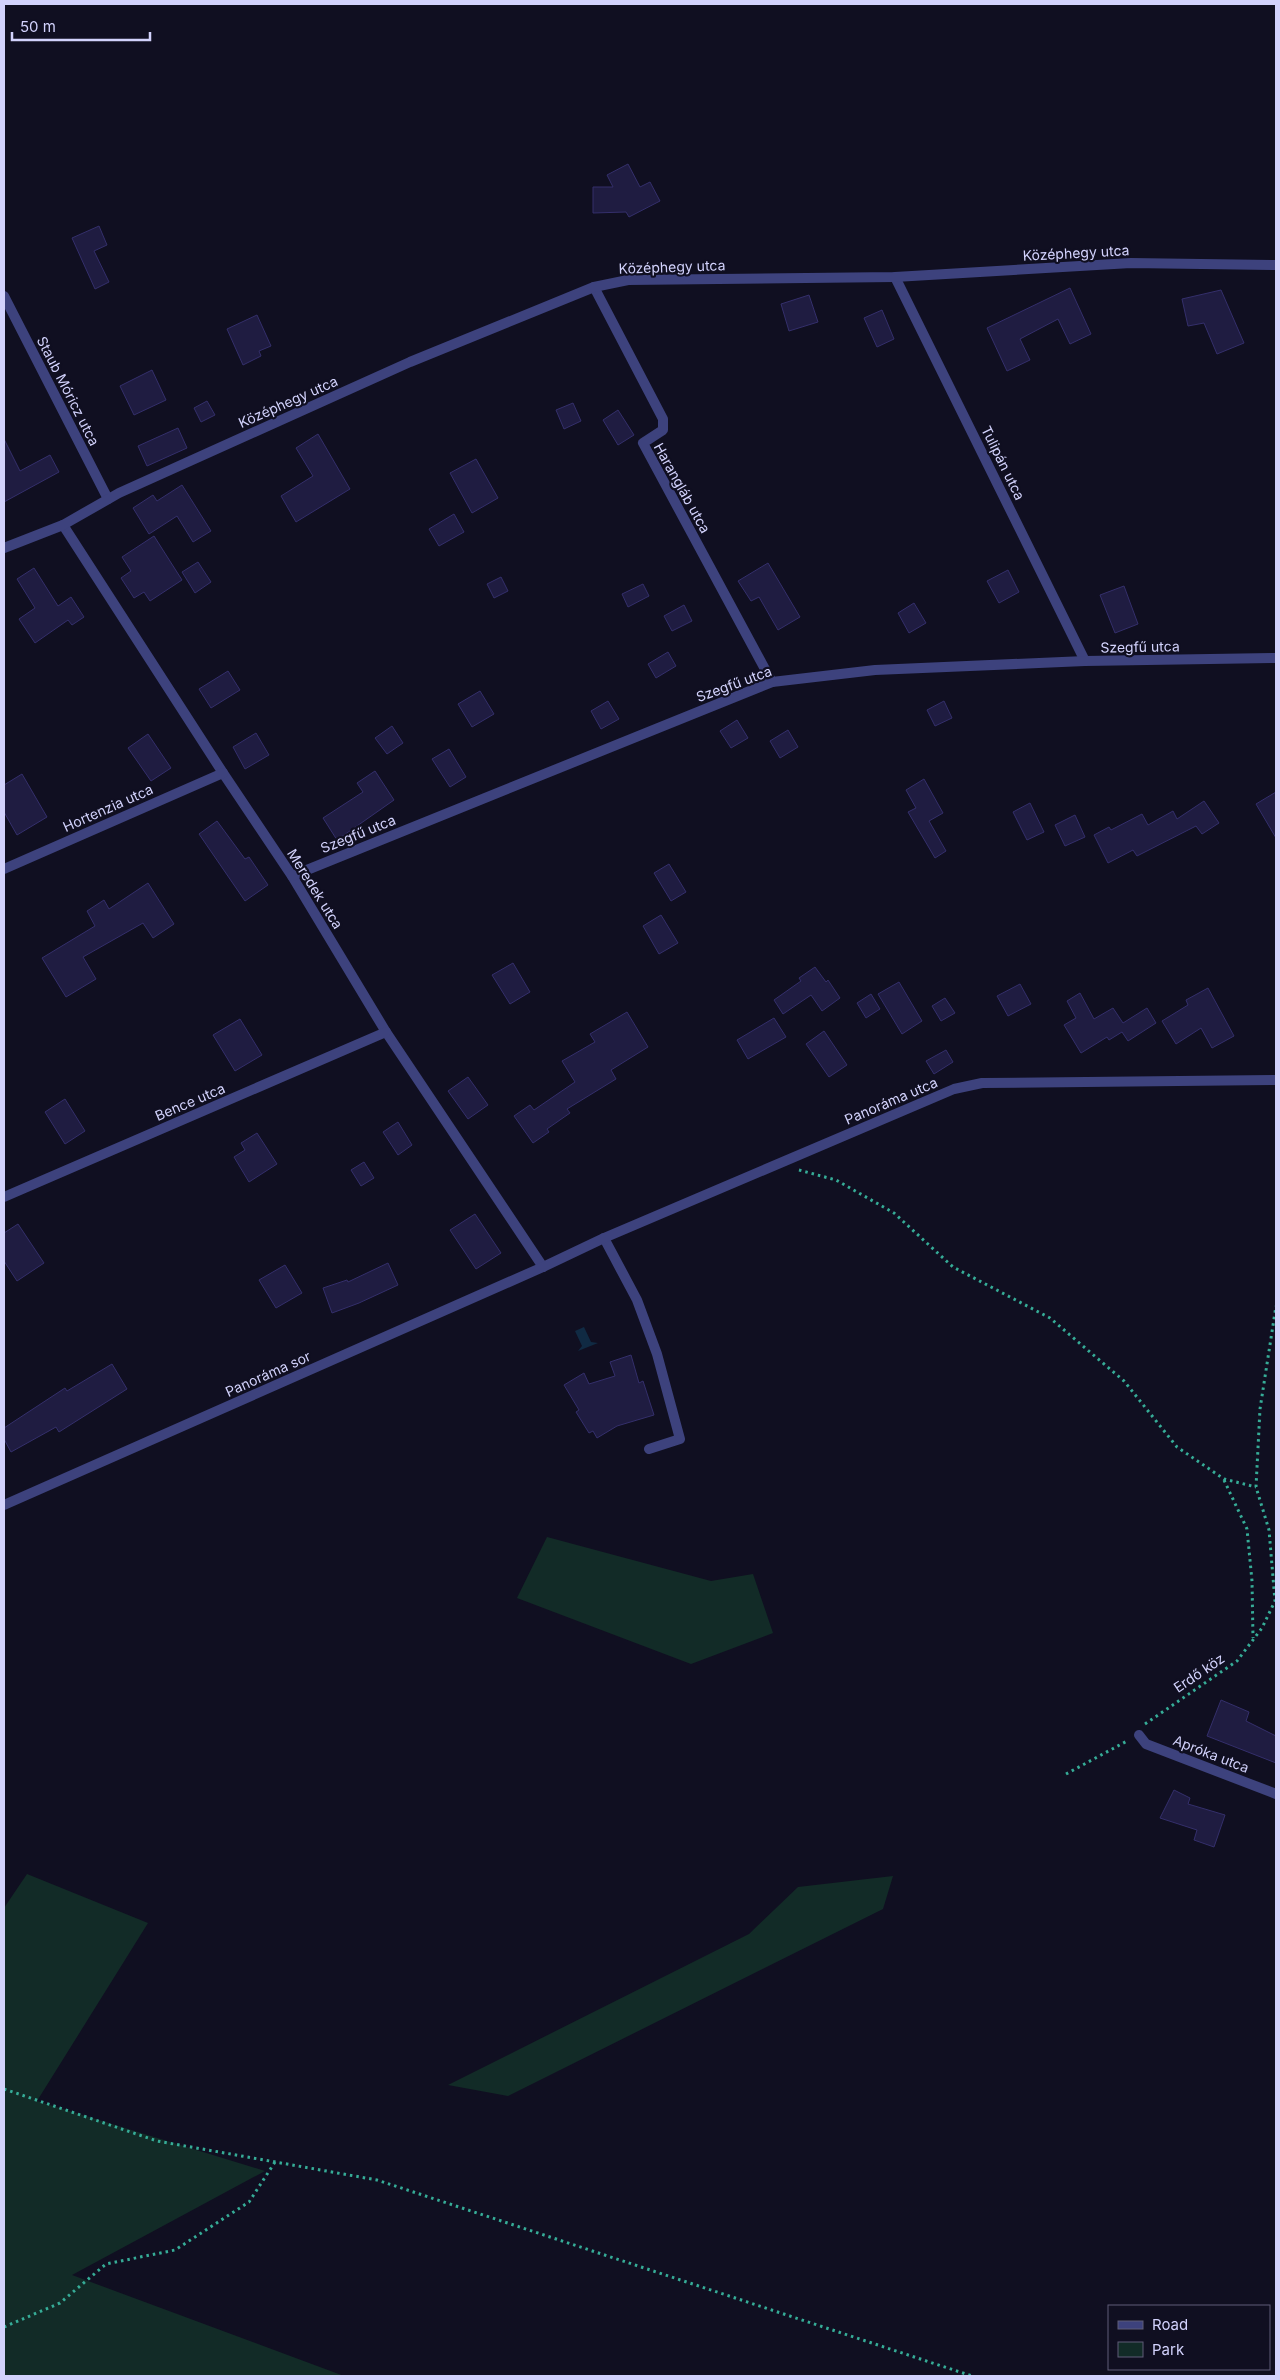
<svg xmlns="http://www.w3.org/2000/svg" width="1280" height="2380" viewBox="0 0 1280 2380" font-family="Inter,sans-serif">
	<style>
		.green { fill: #122b27 }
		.water { fill: #102a43 }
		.building { fill: #1f1c41; stroke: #342f6b }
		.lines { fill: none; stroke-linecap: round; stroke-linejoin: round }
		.path { stroke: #36ac97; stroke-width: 3; stroke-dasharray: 2.5 4; stroke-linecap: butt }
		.lane { stroke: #3d427d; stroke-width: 10 }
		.street { stroke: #3d427d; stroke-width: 10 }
		.labels { text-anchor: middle; stroke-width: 4.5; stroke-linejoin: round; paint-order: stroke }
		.street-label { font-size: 14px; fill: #d2d2fc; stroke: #100f21 }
	</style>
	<rect width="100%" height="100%" fill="#100f21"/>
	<g class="green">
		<polygon points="547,1537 711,1581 753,1574 773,1633 691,1664 517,1598"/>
		<polygon points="27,1874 148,1923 37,2101 265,2171 72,2275 344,2376 4,2376 4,1908"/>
		<polygon points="893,1876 883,1909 508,2096 448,2085 749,1934 798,1887"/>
	</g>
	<polygon class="water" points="584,1327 591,1342 598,1343 578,1351 582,1346 575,1331"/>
	<g class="building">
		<polygon points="628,164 640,187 650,182 660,201 629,217 626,212 593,213 593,187 613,187 607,175"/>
		<polygon points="99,226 107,245 94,251 109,282 95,289 72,238"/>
		<polygon points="1070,288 1091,334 1070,344 1058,319 1020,339 1030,360 1007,371 987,328"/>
		<polygon points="1221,290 1244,343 1217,354 1204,323 1188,326 1182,299"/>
		<polygon points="809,295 818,322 789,331 781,304"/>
		<polygon points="882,310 894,339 877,347 864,318"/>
		<polygon points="257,315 271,346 259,351 261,356 243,365 227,329"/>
		<polygon points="152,370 166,400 134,415 120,386"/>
		<polygon points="207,401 215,415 201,422 194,408"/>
		<polygon points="573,403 581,421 564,429 556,410"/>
		<polygon points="618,410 634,435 618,445 603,420"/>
		<polygon points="178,428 187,448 147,466 138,446"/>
		<polygon points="318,434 350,489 296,522 281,496 313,476 296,448"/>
		<polygon points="4,439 20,471 50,455 59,472 4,502"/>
		<polygon points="476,459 498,498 472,513 450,473"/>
		<polygon points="182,485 211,531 193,542 177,516 149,534 133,508 153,495 157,501"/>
		<polygon points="454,514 464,532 439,546 429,529"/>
		<polygon points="154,536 182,580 150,601 144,592 134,598 121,578 131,571 122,557"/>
		<polygon points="198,562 211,582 195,593 182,572"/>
		<polygon points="768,563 800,617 778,630 759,597 751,601 738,581"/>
		<polygon points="34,568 58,606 71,597 84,617 72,625 68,620 35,643 19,619 35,608 17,579"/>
		<polygon points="1008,570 1019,592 999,603 987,581"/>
		<polygon points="501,577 508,591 494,598 487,584"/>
		<polygon points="643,584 649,596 628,607 622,594"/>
		<polygon points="1124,586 1138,624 1115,633 1100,595"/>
		<polygon points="914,603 926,623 909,633 898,613"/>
		<polygon points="684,605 692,621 672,631 664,616"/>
		<polygon points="668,652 676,666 656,678 648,664"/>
		<polygon points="228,671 240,690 211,708 199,689"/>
		<polygon points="480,691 494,714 472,727 458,704"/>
		<polygon points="608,701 619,719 601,729 591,711"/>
		<polygon points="944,701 952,718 935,726 927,710"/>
		<polygon points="737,720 748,738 731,748 720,731"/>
		<polygon points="392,726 403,743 387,754 375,738"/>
		<polygon points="788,730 798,747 780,758 770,741"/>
		<polygon points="256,733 269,755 245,769 233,747"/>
		<polygon points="148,734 171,768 151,781 128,748"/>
		<polygon points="449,749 466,777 450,787 432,759"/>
		<polygon points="375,771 394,800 337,840 323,818 363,792 357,783"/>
		<polygon points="22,774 47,817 17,835 4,812 4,785"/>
		<polygon points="924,779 943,813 929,821 946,851 935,858 908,812 916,808 906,790"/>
		<polygon points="1276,792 1276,838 1256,804"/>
		<polygon points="1204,801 1219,823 1202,834 1196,826 1137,856 1133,850 1108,863 1094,835 1109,827 1111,830 1142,814 1148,825 1173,811 1177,819"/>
		<polygon points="1030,803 1044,832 1027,840 1013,812"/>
		<polygon points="1075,815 1085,837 1065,846 1055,825"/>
		<polygon points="217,821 245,859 249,857 268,885 245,901 199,834"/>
		<polygon points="669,864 686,892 671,901 654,873"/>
		<polygon points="148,883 174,924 153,938 143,923 83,957 96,979 66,997 42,958 95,926 87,911 104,900 109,909"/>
		<polygon points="661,915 678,943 659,954 643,926"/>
		<polygon points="513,963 530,992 510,1004 492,975"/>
		<polygon points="815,967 826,982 828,980 840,998 822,1011 811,995 783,1014 774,1000 801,981 799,978"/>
		<polygon points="899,982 922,1021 902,1034 878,994"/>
		<polygon points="1020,984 1031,1004 1008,1016 997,996"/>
		<polygon points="1208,988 1234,1036 1212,1048 1201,1028 1176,1044 1162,1021 1188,1005 1186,1000"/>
		<polygon points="1080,993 1094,1019 1113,1008 1123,1023 1147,1008 1156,1023 1128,1041 1122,1032 1109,1040 1107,1037 1081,1053 1064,1025 1076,1018 1067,1001"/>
		<polygon points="871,994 880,1009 866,1018 857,1003"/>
		<polygon points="945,998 955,1013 941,1021 932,1006"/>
		<polygon points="627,1012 648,1047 611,1070 616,1079 567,1109 570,1113 547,1129 549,1132 533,1143 514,1116 530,1105 534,1110 575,1082 562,1061 595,1042 590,1034"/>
		<polygon points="774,1018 786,1037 748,1059 737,1040"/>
		<polygon points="240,1019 262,1055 235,1071 213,1035"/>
		<polygon points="824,1031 847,1065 829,1077 806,1044"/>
		<polygon points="946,1050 953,1062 934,1074 926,1061"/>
		<polygon points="468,1077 488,1105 468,1119 448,1091"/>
		<polygon points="65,1099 85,1131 65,1144 45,1112"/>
		<polygon points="398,1122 412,1145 398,1155 383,1132"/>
		<polygon points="257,1133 277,1164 249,1182 234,1157 245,1150 241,1143"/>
		<polygon points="364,1162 374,1178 361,1186 351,1170"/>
		<polygon points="475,1214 501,1253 476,1269 450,1230"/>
		<polygon points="18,1224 44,1263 17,1281 4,1261 4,1233"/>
		<polygon points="388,1263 398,1285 359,1303 332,1313 323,1288 347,1280 348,1282"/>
		<polygon points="285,1265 302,1293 276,1308 259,1280"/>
		<polygon points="631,1355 639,1383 643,1381 654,1415 617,1426 597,1438 593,1431 589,1433 576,1412 579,1410 564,1385 584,1373 589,1384 615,1376 610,1362"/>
		<polygon points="112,1364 127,1389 59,1432 56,1427 11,1452 4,1439 4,1428 65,1388 67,1391"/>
		<polygon points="1221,1700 1249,1712 1246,1721 1276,1736 1276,1763 1207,1736"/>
		<polygon points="1174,1790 1190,1798 1188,1804 1225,1815 1214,1847 1194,1840 1197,1830 1160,1818"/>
	</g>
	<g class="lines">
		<g class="path">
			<polyline points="799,1170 836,1180 894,1213 953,1267 1050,1318 1124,1381 1177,1447 1224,1479 1256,1487"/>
			<polyline points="1224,1480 1247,1529 1252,1581 1253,1638"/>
			<polyline points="1145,1724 1237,1661 1262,1628 1275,1601 1269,1530 1256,1487 1260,1409 1276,1306"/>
			<polyline points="1066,1774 1127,1741"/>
			<polyline points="4,2089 157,2141 377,2180 972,2376"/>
			<polyline points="4,2327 60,2303 106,2264 175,2250 249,2202 275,2162"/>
			<polyline points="1275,2376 1276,2376"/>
		</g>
		<polyline class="lane" points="604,1238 637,1300 657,1354 680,1439 649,1449"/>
		<g class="street">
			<polyline points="895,277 1085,661"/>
			<polyline points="594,287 663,419 663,430 643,443 772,682"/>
			<polyline points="4,296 108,499"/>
			<polyline points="63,525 223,773 292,876 386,1032 543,1267"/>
			<polyline points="4,548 63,525 119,493 410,362 594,287 628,280 895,277 1131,263 1276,265"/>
			<polyline points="4,869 223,773"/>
			<polyline points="292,876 772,682 875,670 1085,661 1276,658"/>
			<polyline points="4,1197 386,1032"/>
			<polyline points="4,1505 543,1267 604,1238 954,1089 982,1083 1276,1080"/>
			<polyline points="1139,1735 1146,1744 1276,1794"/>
		</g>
	</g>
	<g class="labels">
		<g class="street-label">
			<text transform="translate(1076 253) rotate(-3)" y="5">Középhegy utca</text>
			<text transform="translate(672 267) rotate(-2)" y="5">Középhegy utca</text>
			<text transform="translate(68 391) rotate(63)" y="5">Staub Móricz utca</text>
			<text transform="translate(288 402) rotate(-24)" y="5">Középhegy utca</text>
			<text transform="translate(1003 463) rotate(64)" y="5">Tulipán utca</text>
			<text transform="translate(682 488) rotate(61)" y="5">Harangláb utca</text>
			<text transform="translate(1140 647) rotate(-1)" y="5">Szegfű utca</text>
			<text transform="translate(734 684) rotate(-20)" y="5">Szegfű utca</text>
			<text transform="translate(108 808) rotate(-24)" y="5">Hortenzia utca</text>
			<text transform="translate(358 834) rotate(-22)" y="5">Szegfű utca</text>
			<text transform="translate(315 889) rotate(58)" y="5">Meredek utca</text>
			<text transform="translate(891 1101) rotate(-23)" y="5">Panoráma utca</text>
			<text transform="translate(190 1102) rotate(-23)" y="5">Bence utca</text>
			<text transform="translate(268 1374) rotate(-24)" y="5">Panoráma sor</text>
			<text transform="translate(1199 1673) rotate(-34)" y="5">Erdő köz</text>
			<text transform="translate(1211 1754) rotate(21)" y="5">Apróka utca</text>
		</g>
	</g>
	<rect width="1280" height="2380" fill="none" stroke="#d2d2fc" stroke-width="10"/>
	<rect x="1108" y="2305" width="162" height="65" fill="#100f21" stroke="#5e5d79"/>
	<rect x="1118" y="2321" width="25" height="8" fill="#3d427d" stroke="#5e5d79"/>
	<text x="1152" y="2330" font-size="15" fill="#d2d2fc">Road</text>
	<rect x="1118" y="2342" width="25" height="15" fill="#122b27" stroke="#5e5d79"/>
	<text x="1152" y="2355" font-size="15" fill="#d2d2fc">Park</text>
	<path d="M12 32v8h138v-8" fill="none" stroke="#d2d2fc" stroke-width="2.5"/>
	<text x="20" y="32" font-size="15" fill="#d2d2fc" stroke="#100f21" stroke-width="4" paint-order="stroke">50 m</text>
</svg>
